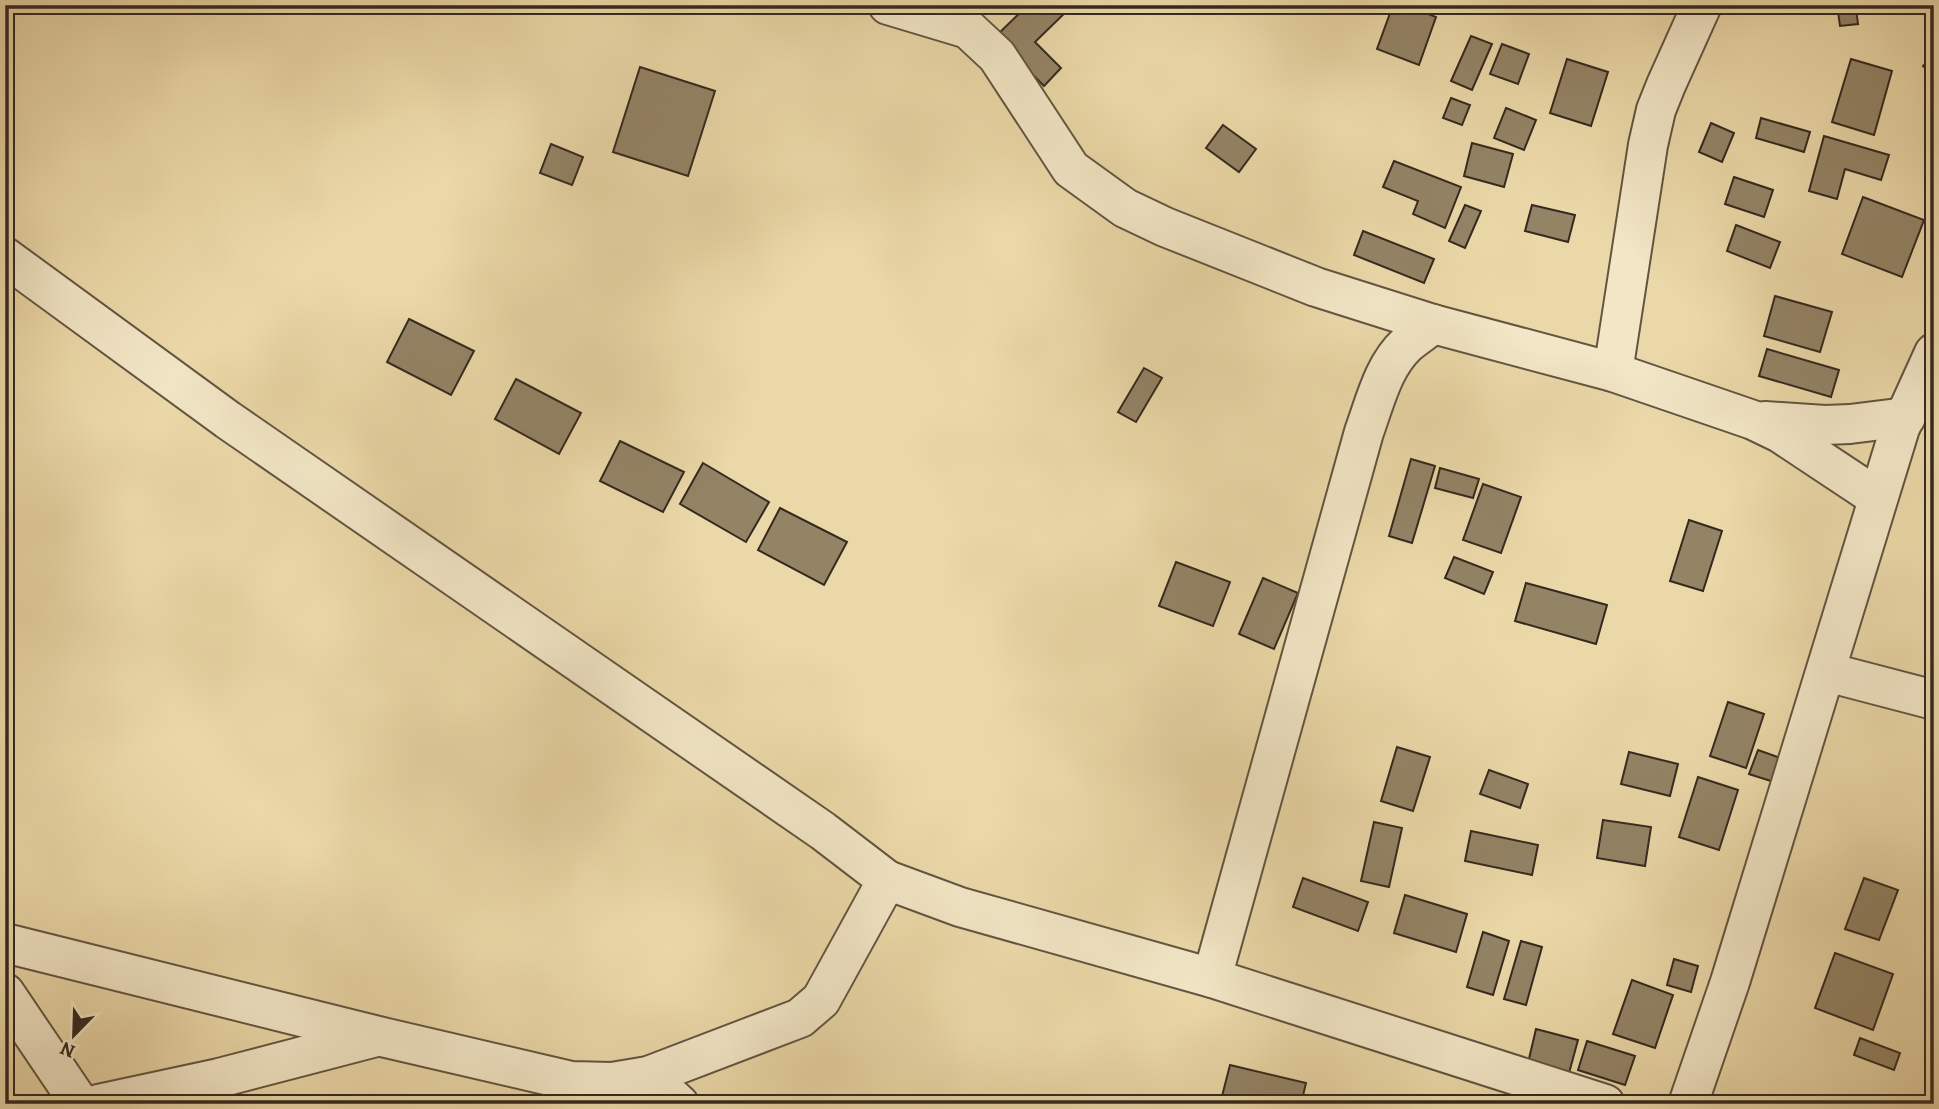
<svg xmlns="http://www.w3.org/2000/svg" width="1939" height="1109" viewBox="0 0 1939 1109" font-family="Alegreya,serif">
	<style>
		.building { fill: #938466; stroke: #34291f; stroke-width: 2 }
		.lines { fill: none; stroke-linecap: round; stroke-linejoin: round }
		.minor-casing { stroke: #625541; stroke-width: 42 }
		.minor { stroke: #f2e6c6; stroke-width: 38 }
	</style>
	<rect width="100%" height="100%" fill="#ebd8a8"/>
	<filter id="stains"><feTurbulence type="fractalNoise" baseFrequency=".00286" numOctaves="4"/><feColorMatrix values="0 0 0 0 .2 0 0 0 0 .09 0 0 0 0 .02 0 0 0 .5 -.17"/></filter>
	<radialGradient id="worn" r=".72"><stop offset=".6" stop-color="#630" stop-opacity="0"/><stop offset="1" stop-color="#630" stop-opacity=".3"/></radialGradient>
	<g class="building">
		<polygon points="1028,5 1073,5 1035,42 1061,68 1044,86 995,37"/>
		<polygon points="1393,5 1406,5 1436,17 1419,65 1377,49"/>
		<polygon points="1837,5 1879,5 1856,8 1858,24 1840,26"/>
		<polygon points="1471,36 1492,44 1472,90 1451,81"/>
		<polygon points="1502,44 1529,54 1518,84 1490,74"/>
		<polygon points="1934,55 1934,77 1923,66"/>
		<polygon points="1567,59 1608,72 1591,126 1550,113"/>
		<polygon points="1851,59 1892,71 1874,135 1832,122"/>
		<polygon points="640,67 715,91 688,176 613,152"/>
		<polygon points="1451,98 1470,105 1462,125 1443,118"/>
		<polygon points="1506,108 1536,120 1524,150 1494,138"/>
		<polygon points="1761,118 1810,132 1804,152 1756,138"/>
		<polygon points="1711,123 1734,133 1722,162 1699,152"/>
		<polygon points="1223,125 1256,149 1239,172 1206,148"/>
		<polygon points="1824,136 1889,155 1881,180 1845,169 1837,199 1809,191"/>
		<polygon points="1472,143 1513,154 1504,187 1464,176"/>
		<polygon points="551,144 583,157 572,185 540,173"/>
		<polygon points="1394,161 1461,187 1445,228 1413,214 1418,201 1383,187"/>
		<polygon points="1734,177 1773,190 1764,217 1725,204"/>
		<polygon points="1863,197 1924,220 1902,277 1842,254"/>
		<polygon points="1465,205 1481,211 1465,248 1449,241"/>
		<polygon points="1532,205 1575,215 1568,242 1525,231"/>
		<polygon points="1736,225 1780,242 1770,268 1727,251"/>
		<polygon points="1363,231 1434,259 1424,283 1354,255"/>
		<polygon points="1775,296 1832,312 1820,352 1764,336"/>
		<polygon points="409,319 474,351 451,395 387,362"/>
		<polygon points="1767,349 1839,370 1831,397 1759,376"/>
		<polygon points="1144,368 1162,378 1136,422 1118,412"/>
		<polygon points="516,379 581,413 559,454 495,419"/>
		<polygon points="620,441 684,472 663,512 600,481"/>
		<polygon points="1411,459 1435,466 1412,543 1389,536"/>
		<polygon points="703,463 769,502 746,542 680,504"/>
		<polygon points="1440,468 1479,479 1473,498 1435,488"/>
		<polygon points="1483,484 1521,497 1501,553 1463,540"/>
		<polygon points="780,508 847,542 824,585 758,550"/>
		<polygon points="1689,520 1722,531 1703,591 1670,581"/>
		<polygon points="1454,557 1493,572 1484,594 1445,578"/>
		<polygon points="1176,562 1230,582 1213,626 1159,606"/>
		<polygon points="1263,578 1298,593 1274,649 1239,634"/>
		<polygon points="1526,583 1607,605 1596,644 1515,621"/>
		<polygon points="1728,702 1764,714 1746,768 1710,756"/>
		<polygon points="1397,747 1430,757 1413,811 1381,801"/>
		<polygon points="1758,750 1783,759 1774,782 1749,774"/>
		<polygon points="1629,752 1678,764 1670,796 1621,784"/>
		<polygon points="1489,770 1528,784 1520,808 1480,794"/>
		<polygon points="1698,777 1738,790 1719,850 1679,837"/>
		<polygon points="1603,820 1651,827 1645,866 1597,858"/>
		<polygon points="1374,822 1402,828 1389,887 1361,881"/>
		<polygon points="1471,831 1538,845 1532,875 1465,861"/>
		<polygon points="1303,878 1368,902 1358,931 1293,907"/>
		<polygon points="1864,878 1898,890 1879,940 1845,929"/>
		<polygon points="1405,895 1467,914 1456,952 1394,933"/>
		<polygon points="1483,932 1509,941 1493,995 1467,987"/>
		<polygon points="1521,941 1542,947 1526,1005 1504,999"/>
		<polygon points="1835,953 1893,974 1873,1030 1815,1008"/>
		<polygon points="1674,959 1698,966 1691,992 1667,985"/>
		<polygon points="1632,980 1673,995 1655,1048 1613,1034"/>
		<polygon points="1536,1029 1578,1040 1569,1073 1528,1063"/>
		<polygon points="1860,1038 1900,1053 1894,1070 1854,1055"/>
		<polygon points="1587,1041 1635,1056 1625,1085 1578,1070"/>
		<polygon points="1230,1065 1306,1083 1301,1104 1220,1104"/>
	</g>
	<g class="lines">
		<g class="minor-casing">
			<g id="minor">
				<polyline points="888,5 968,29 997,56 1071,169 1125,208 1165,227 1316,287 1433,324 1613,372 1753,420 1780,433 1878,498"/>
				<polyline points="5,257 228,420 823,831 887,880 960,907 1212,978 1605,1104"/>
				<polyline points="1613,372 1648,145 1656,110 1666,85 1702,5"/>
				<polyline points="1765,421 1825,425 1850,424 1906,417"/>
				<polyline points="1827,672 1934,700"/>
				<polyline points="5,943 378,1036 571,1081 612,1082 648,1076 800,1018 821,1000 887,880"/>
				<path d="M 1212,978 L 1364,432 C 1375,402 1383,366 1407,344 C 1415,337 1425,331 1433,324"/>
				<polyline points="5,993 80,1104"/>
				<polyline points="634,1094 648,1076 679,1104"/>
				<polyline points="98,1104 219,1078 376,1037"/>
				<polyline points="1688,1104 1730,982 1900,428 1934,353"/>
			</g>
		</g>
		<use href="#minor" class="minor"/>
	</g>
	<rect width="1939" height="1109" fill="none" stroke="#ebd8a8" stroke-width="28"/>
	<rect x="7" y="7" width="1925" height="1095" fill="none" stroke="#34291f" stroke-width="3.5"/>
	<rect x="14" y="14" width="1911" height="1081" fill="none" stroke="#34291f" stroke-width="2"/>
	<g transform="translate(74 1035) rotate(203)" stroke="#f2e6c6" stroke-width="5" paint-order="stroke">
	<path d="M0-5L12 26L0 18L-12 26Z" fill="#34291f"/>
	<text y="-10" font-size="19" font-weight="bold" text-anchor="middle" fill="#34291f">N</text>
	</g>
	<rect width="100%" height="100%" filter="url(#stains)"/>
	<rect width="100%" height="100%" fill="url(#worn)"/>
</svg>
